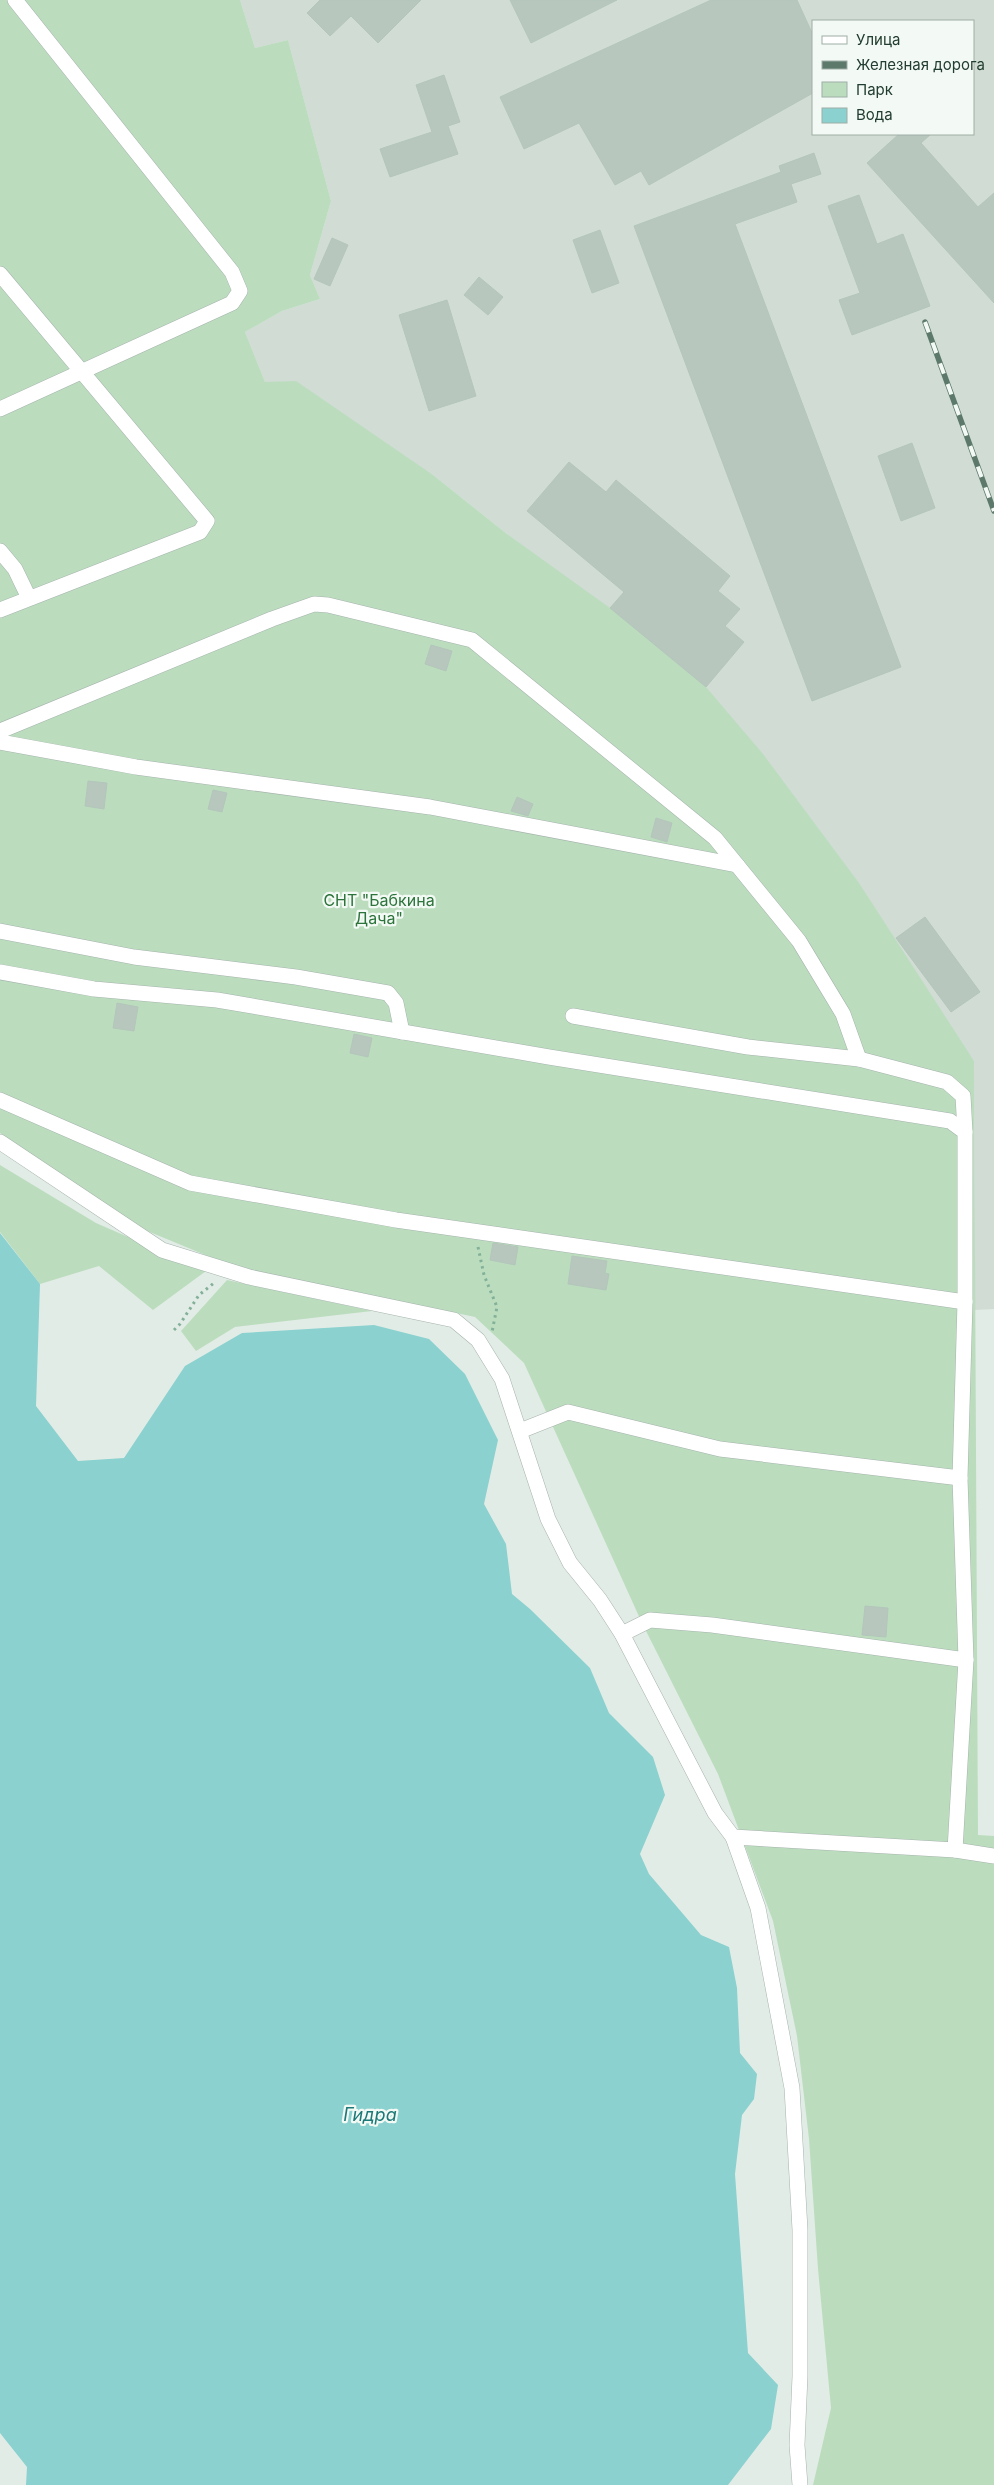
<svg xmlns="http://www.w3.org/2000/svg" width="994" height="2485" viewBox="0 0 994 2485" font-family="Inter,sans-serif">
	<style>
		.built { fill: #d0dcd4; fill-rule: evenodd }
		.green { fill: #bbddbe }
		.water { fill: #8ad1cf }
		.building { fill: #b7c7be; stroke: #b4c6bb }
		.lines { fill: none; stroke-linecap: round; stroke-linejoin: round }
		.minor-casing { stroke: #a5b4ac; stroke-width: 16 }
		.path { stroke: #83b099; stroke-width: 3; stroke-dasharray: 2.5 4; stroke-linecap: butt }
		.minor { stroke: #fff; stroke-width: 15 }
		.rail-casing { stroke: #5d796c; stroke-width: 5.5 }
		.rail { stroke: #f3f9f4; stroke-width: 4; stroke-dasharray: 11; stroke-linecap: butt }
		.labels { text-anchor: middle; stroke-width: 4.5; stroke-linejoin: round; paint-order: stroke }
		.park-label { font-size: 16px; fill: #2c743b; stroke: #f3f9f4 }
		.water-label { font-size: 18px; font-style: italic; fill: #1c7977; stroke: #f3f9f4 }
	</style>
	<rect width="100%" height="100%" fill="#e2ece6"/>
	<path class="built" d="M 240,0 L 994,0 L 994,1309 L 975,1310 L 974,1061 L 507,534 L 433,475 L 265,382 L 245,332 L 282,311 L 320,299 L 310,275 L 331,201 L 288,40 L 255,48 ZM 813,21 L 973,21 L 973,134 L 813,134 Z"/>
	<g class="green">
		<polygon points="0,0 240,0 255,48 288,40 331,201 310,275 320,299 282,311 245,332 265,382 296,381 433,475 507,534 610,608 706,687 763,754 859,883 974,1061 978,1835 994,1836 994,2485 813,2485 831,2408 818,2269 809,2139 797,2036 773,1921 718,1774 642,1623 524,1363 475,1317 232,1266 140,1228 0,1133"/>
		<polygon points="0,1165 96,1223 206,1271 153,1310 99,1266 40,1284 0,1232"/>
		<polygon points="227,1280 372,1311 235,1327 196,1351 181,1331"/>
	</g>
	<polygon class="water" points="0,1233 40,1284 36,1406 78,1461 124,1458 185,1366 242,1333 374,1325 429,1339 465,1374 498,1440 484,1504 506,1544 512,1594 530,1609 590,1668 609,1713 653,1757 665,1795 640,1854 649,1874 701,1935 729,1947 737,1988 740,2053 757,2074 754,2099 742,2115 735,2174 748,2353 778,2385 771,2429 728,2485 26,2485 27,2467 0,2433"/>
	<g class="building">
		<polygon points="320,0 421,0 378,43 351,16 330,36 307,13"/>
		<polygon points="510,0 617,0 531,43"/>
		<polygon points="711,0 797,0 813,35 813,93 649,185 641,171 615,185 579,123 524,149 500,97"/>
		<polygon points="444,75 460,122 448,126 458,154 390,177 380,149 432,132 416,85"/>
		<polygon points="899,134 931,134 921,143 978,207 994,193 994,303 867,163"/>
		<polygon points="814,153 821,174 791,184 797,202 735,224 901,667 812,701 634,226 781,172 779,166"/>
		<polygon points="859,195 877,244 903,234 930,306 852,335 839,300 860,293 828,206"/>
		<polygon points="600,230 619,283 592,293 573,240"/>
		<polygon points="332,238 348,245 330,286 314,279"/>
		<polygon points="479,277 503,297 488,315 464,295"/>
		<polygon points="447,300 476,396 429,411 399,315"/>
		<polygon points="912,443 935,508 901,521 878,456"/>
		<polygon points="569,462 606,492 616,480 730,576 718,591 740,609 725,626 744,642 706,687 610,608 624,592 527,511"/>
		<polygon points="431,645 452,651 446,671 425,664"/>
		<polygon points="88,781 107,783 104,809 85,806"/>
		<polygon points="213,790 227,793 222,812 208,809"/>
		<polygon points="517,797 533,804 528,816 511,811"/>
		<polygon points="656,818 672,823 667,842 651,837"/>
		<polygon points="925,917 980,992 951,1012 896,938"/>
		<polygon points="117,1003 138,1007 134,1031 113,1028"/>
		<polygon points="354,1034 372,1038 368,1057 350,1053"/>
		<polygon points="493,1243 518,1247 515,1265 490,1260"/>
		<polygon points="572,1256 607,1261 605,1273 609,1274 606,1290 568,1284"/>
		<polygon points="865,1606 888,1608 886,1637 862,1635"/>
	</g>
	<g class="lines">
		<g class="minor-casing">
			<g id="minor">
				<polyline points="0,274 207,521 200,532 0,610"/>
				<polyline points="0,409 232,303 240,291 232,272 15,0"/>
				<polyline points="0,551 15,569 29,598"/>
				<polyline points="0,731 272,619 314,604 328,605 472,640 715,838 799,941 843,1014 859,1059"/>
				<polyline points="0,742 136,767 430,807 737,865"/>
				<polyline points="0,931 134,957 296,977 388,993 396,1003 402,1032"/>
				<polyline points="0,972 94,989 217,1000 549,1057 950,1121 965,1132 965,1302 960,1478 966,1660 955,1850"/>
				<polyline points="573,1016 748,1047 859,1059 947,1082 963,1096 965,1132"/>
				<polyline points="0,1100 190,1183 396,1220 965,1302"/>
				<polyline points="0,1142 162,1250 249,1277 454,1320 478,1340 502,1379 548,1519 570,1563 600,1600 622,1634 715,1813 733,1837 758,1908 792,2088 800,2230 800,2376 797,2445 800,2485"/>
				<polyline points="520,1431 568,1412 720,1449 960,1478"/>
				<polyline points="622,1634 650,1620 712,1625 966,1660"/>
				<polyline points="733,1837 955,1850 994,1856"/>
			</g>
		</g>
		<g class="path">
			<polyline points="478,1247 484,1275 497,1307 492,1332"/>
			<polyline points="174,1330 180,1324 199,1295 214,1283"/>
		</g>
		<use href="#minor" class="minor"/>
		<g class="rail-casing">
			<polyline id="rail" points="925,322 994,511"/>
		</g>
		<use href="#rail" class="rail"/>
	</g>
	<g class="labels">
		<g class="park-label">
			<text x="379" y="906">СНТ "Бабкина<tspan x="379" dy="18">Дача"</tspan></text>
		</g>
		<g class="water-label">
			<text x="370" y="2121">Гидра</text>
		</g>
	</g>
	<rect x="812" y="20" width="162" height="115" fill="#f3f9f4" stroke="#9faea6"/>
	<rect x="822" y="36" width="25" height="8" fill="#ffffff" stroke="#9faea6"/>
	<text x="856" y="45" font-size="15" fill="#223d31">Улица</text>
	<rect x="822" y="61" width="25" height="8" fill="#5d796c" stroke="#9faea6"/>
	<text x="856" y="70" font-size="15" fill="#223d31">Железная дорога</text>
	<rect x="822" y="82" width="25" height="15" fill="#bbddbe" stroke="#9faea6"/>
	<text x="856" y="95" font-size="15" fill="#223d31">Парк</text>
	<rect x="822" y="108" width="25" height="15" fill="#8ad1cf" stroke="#9faea6"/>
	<text x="856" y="120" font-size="15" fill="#223d31">Вода</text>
</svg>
